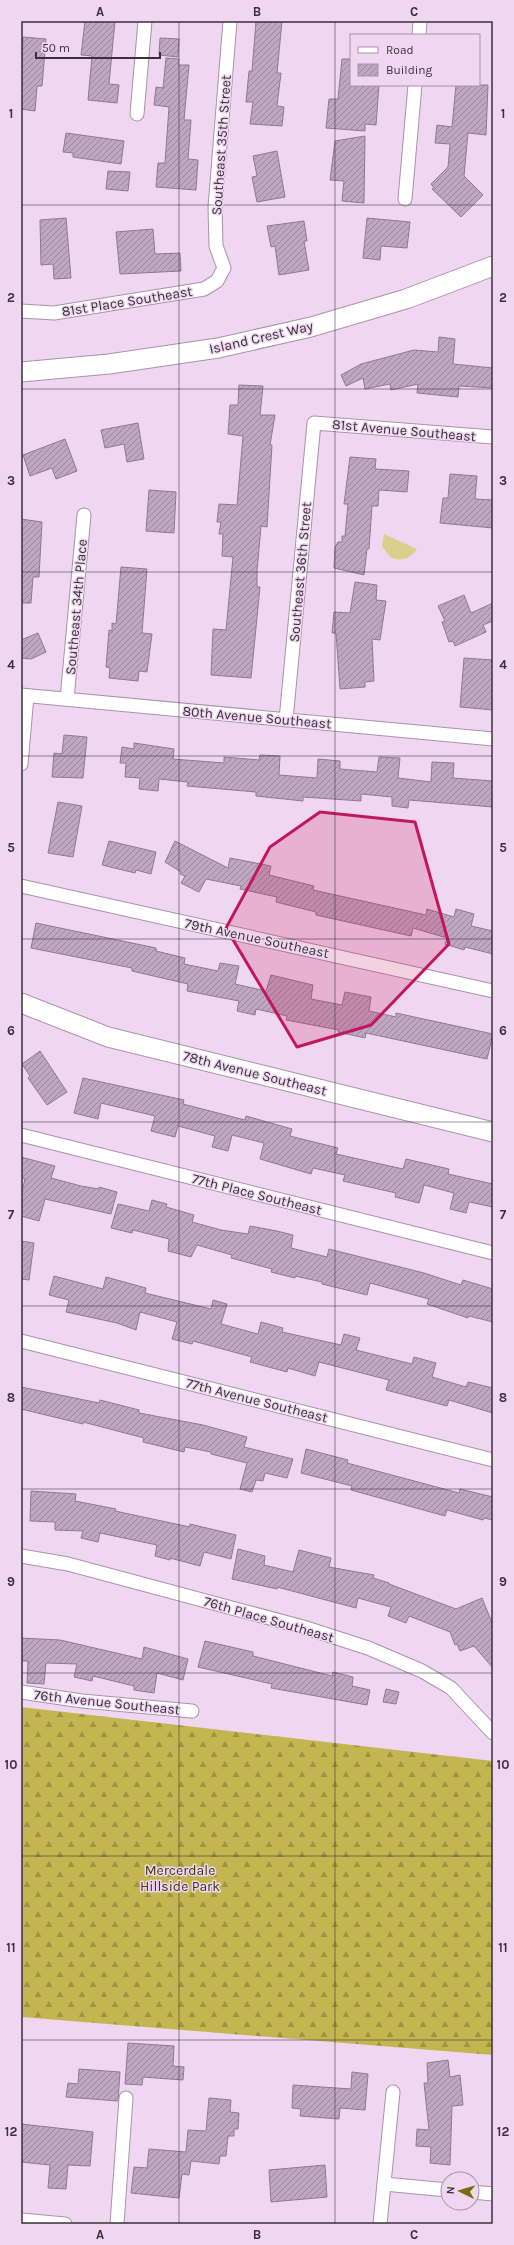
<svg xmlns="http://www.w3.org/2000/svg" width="514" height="2245" viewBox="0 0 514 2245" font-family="Karla,sans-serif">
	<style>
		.forest { fill: url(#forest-firs) }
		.park { fill: #d8d08c }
		.building { fill: url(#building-hatch); stroke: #8f7991 }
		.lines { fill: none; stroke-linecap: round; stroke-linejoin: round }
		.street-casing { stroke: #a992aa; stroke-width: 15 }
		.secondary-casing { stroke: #a992aa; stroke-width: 21 }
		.street { stroke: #fff; stroke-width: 13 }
		.secondary { stroke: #fff; stroke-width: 19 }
		.marked { fill: #c2185b; fill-opacity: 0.2; stroke: #c2185b; stroke-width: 3; stroke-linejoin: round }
		.grid { fill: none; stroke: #39303a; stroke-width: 1; stroke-opacity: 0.55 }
		.labels { text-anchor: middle; stroke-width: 3; stroke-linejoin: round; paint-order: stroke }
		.street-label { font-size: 14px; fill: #39303a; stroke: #f0d7f1 }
		.park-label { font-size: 14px; fill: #3d380c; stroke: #f0d7f1 }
		.neatline { fill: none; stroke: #39303a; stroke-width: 1.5 }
		.grid-label { font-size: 13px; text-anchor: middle; font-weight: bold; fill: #39303a }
	</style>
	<defs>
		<pattern id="forest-firs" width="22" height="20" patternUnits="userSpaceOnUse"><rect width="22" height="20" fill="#c3b651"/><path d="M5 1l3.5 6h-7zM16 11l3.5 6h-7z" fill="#9f9444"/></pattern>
		<pattern id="building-hatch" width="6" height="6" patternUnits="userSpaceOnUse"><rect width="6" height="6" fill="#bea7c0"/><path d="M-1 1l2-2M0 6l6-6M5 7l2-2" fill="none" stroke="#9b889d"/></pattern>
	</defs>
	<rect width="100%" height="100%" fill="#f0d7f1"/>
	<polygon class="forest" points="21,1707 493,1761 493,2055 21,2017"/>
	<path class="park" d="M 384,534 L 417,549 C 410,559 401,562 390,557 L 382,546 Z"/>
	<g class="building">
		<polygon points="85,21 115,21 109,84 119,85 117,103 88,100 92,56 81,55"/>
		<polygon points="256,21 282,21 277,73 281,73 277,106 284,107 282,126 250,124 253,102 246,102 249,71 252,71"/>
		<polygon points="23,37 46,39 42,86 37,86 35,111 21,109"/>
		<polygon points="160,38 179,39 178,57 159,55"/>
		<polygon points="166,58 179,59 178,65 189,65 184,120 191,120 188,159 198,160 196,190 156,187 158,163 165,163 169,107 154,105 156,87 163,88"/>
		<polygon points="342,59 351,59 351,85 379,85 376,125 365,124 365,131 326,128 329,99 338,99"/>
		<polygon points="456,85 488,85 486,135 468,133 464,176 483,195 461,217 432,189 434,188 431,184 448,167 450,144 435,143 437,125 452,127"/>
		<polygon points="66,133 124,141 121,164 73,157 73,153 63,152"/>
		<polygon points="365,136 364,203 342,201 344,181 330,180 335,141"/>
		<polygon points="277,151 285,197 257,202 252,177 257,176 253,156"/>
		<polygon points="108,171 130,172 128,191 106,189"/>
		<polygon points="66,218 71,278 54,279 53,264 41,265 40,220"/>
		<polygon points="367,218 410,222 407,248 381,246 380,260 363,258"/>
		<polygon points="304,221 307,241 304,241 309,270 279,275 275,246 271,247 267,226"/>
		<polygon points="153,229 155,254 180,253 181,271 120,274 116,232"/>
		<polygon points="439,337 455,339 453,364 493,368 493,388 459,386 458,397 417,393 418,384 391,390 390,384 365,389 363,378 346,386 341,375 361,364 414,350 438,352"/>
		<polygon points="239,385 263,386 260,415 275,415 270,445 272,445 267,527 261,526 257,571 257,587 260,587 251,678 211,675 213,629 226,630 233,557 222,556 223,534 219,534 221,522 217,522 219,504 237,505 243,436 228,434 230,405 238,405"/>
		<polygon points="138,423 144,459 127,462 124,444 105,448 101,430"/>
		<polygon points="65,439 77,471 56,479 52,468 30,476 23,455"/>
		<polygon points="350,457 376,459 375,469 409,471 407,492 379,490 378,506 372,506 369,549 367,549 364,575 334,568 335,547 338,542 342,542 342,536 345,536 348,504 344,504"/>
		<polygon points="450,474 477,476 475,499 493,500 493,528 440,523 443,498 448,498"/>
		<polygon points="149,490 176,492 174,533 146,531"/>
		<polygon points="21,519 42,522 39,577 33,577 31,603 21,603"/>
		<polygon points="121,567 147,569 142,633 152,634 147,672 139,671 138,681 109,678 110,668 106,667 109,630 112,631 112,623 116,624"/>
		<polygon points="355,582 377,585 376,600 386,601 380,640 372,639 374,681 365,682 365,687 340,689 336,633 332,633 334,612 350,613"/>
		<polygon points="464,595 471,613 493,603 493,621 483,625 486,632 455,646 453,641 449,642 442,622 445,621 438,606"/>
		<polygon points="38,633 46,652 31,659 21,658 21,640"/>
		<polygon points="464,658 493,660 493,710 460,707"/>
		<polygon points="64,735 87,737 83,778 52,777 54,753 62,754"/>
		<polygon points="134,743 174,749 173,759 224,763 224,757 259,760 260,755 280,756 279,775 317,778 318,759 340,761 340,769 377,772 379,757 400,758 398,778 431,782 432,762 454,763 453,778 493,781 493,807 409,800 408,808 392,806 392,797 361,794 361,801 303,797 303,801 256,796 256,792 187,786 188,782 159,779 158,791 139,789 140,778 125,777 126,763 120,763 122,747 134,749"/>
		<polygon points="58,802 82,806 73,857 48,853"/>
		<polygon points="109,841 156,852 151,874 136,870 135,873 102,865"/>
		<polygon points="175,841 228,868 230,858 271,866 269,875 314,886 313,890 426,915 427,909 454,917 456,909 474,914 471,926 493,931 493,954 465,947 464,950 445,944 447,938 413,928 411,936 316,915 316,912 276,902 277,897 240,889 241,886 206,879 199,892 181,883 185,876 180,874 181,872 165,862"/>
		<polygon points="36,923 156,948 156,951 185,958 184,964 218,971 220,963 239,966 235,984 266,991 271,975 313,985 311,999 342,1005 345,992 371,997 369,1011 396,1017 396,1013 493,1034 487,1059 366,1033 365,1038 338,1032 339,1030 286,1020 287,1016 256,1009 255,1015 237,1011 239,1001 187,991 188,984 132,971 132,968 31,948"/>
		<polygon points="40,1051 67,1092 47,1105 28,1078 30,1076 22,1064"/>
		<polygon points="83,1078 184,1100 183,1104 245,1120 246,1116 292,1129 290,1136 338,1148 336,1154 403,1169 406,1159 449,1169 448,1174 493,1184 493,1207 469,1202 466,1213 450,1209 454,1193 424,1185 419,1203 395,1197 396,1193 343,1181 345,1175 313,1168 311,1174 260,1159 264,1143 232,1135 228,1151 212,1147 215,1136 178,1126 175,1137 151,1131 155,1116 101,1103 98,1119 74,1113"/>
		<polygon points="21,1157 55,1166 51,1178 81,1186 99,1189 99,1187 117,1192 111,1214 45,1199 39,1221 21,1216 21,1194 25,1179 21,1178"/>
		<polygon points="152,1200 167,1204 166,1207 194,1215 192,1222 221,1230 248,1234 250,1226 277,1231 293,1235 291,1248 327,1257 329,1249 424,1273 461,1285 463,1280 493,1289 493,1322 469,1316 468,1318 427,1304 429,1299 370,1283 367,1295 322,1284 322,1282 295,1276 295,1278 271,1272 272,1269 231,1258 232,1255 197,1245 191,1257 168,1251 169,1239 133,1230 132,1233 111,1228 118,1204 149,1211"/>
		<polygon points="21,1241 34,1243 29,1280 21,1279"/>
		<polygon points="54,1276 103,1289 106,1277 146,1288 145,1293 211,1309 213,1300 227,1304 221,1324 258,1334 261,1322 283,1328 282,1332 341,1345 344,1334 360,1338 356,1350 412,1364 414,1357 436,1363 432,1377 466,1387 468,1382 493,1388 493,1413 449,1400 447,1406 386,1390 389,1380 319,1362 315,1376 288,1368 287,1372 250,1362 252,1357 193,1341 192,1344 172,1339 177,1322 140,1312 136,1330 117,1323 66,1312 69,1300 49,1295"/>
		<polygon points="21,1387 99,1403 100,1400 139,1410 139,1413 203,1425 247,1437 244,1447 293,1459 287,1478 265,1473 263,1481 256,1480 252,1492 240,1489 247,1463 211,1454 211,1452 185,1447 184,1452 143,1442 144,1438 83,1422 83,1424 21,1409"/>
		<polygon points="306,1449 348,1460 347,1463 459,1493 460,1489 493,1497 493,1520 484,1518 483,1520 447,1510 445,1516 351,1490 352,1486 301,1473"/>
		<polygon points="31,1491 76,1494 75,1501 116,1509 115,1511 190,1527 190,1524 236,1535 231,1559 204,1552 200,1566 170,1558 170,1560 155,1556 157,1545 100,1533 98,1542 81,1538 83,1531 55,1530 55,1522 30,1521"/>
		<polygon points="238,1549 265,1556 264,1565 293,1572 299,1550 331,1558 329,1567 374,1575 373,1578 389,1583 389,1584 456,1609 482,1598 493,1625 493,1668 474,1646 460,1651 457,1644 455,1645 450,1632 409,1616 406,1623 388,1616 391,1607 358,1598 356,1608 277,1587 277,1589 232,1579"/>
		<polygon points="21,1638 60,1640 142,1659 144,1647 188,1659 183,1680 157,1673 154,1693 134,1690 134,1686 93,1676 92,1681 74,1677 77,1664 46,1663 44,1684 27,1683 28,1661 21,1661"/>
		<polygon points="205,1641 253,1652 253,1656 332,1676 333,1672 353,1677 352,1686 370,1690 367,1705 271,1688 272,1684 198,1667"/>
		<polygon points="386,1689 399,1692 396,1704 383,1702"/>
		<polygon points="128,2043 174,2046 173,2066 184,2067 183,2080 143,2077 142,2085 125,2084"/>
		<polygon points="448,2060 450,2077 460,2075 463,2105 452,2106 450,2165 430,2163 431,2147 416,2146 417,2129 429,2130 424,2083 428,2083 427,2063"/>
		<polygon points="79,2069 120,2072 118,2101 66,2097 68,2083 78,2084"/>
		<polygon points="352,2072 368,2074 365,2110 340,2108 339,2119 300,2116 301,2109 292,2108 293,2085 351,2089"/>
		<polygon points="209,2098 231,2100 230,2112 239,2113 238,2129 234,2129 234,2136 228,2136 226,2156 220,2156 219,2164 191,2161 189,2175 182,2174 179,2198 131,2193 134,2167 147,2168 149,2149 186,2152 188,2130 206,2131"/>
		<polygon points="21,2124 93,2132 90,2166 68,2165 66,2189 48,2188 50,2165 21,2162"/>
		<polygon points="325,2165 327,2197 271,2202 269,2170"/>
	</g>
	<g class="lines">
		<g class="street-casing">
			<g id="street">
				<polyline points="419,35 420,21"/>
				<polyline points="137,114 145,21"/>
				<polyline points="405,199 415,85"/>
				<polyline points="21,311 54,313 204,289 217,281 224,268 216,246 215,207 230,21"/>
				<polyline points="21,695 493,739"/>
				<polyline points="67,699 84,515"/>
				<polyline points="286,720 314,423 493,437"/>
				<polyline points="21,764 27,696"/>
				<polyline points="21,886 493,991"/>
				<polyline points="21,1135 493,1253"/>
				<polyline points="21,1341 493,1460"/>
				<polyline points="21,1556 68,1564 303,1627 368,1648 422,1671 451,1688 493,1733"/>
				<polyline points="21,1692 82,1701 192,1711"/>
				<polyline points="384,2184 448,2190"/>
				<polyline points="472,2192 493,2194"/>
				<polyline points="21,2220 65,2224"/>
				<polyline points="117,2224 126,2098"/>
				<polyline points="380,2224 393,2092"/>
			</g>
		</g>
		<g class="secondary-casing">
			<g id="secondary">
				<polyline points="21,372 109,364 218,348 311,327 406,299 493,266"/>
				<polyline points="21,1003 108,1037 493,1132"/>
			</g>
		</g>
		<use href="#street" class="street"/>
		<use href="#secondary" class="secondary"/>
	</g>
	<path class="marked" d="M 320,812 L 415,822 L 449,944 L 371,1025 L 297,1047 L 226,928 L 270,847 Z"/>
	<path class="grid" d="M 179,21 L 179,2224M 335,21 L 335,2224M 21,205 L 493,205M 21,389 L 493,389M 21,572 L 493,572M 21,756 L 493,756M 21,939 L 493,939M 21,1122 L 493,1122M 21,1306 L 493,1306M 21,1489 L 493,1489M 21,1673 L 493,1673M 21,1856 L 493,1856M 21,2040 L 493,2040"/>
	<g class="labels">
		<g class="street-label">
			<text transform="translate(221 145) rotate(-86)" y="5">Southeast 35th Street</text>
			<text transform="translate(127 301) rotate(-9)" y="5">81st Place Southeast</text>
			<text transform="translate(261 337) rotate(-13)" y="5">Island Crest Way</text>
			<text transform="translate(404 430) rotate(5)" y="5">81st Avenue Southeast</text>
			<text transform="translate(300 572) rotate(-85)" y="5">Southeast 36th Street</text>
			<text transform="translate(76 607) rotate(-85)" y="5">Southeast 34th Place</text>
			<text transform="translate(257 717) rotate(5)" y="5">80th Avenue Southeast</text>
			<text transform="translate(257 938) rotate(12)" y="5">79th Avenue Southeast</text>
			<text transform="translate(255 1073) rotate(14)" y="5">78th Avenue Southeast</text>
			<text transform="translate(257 1194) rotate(14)" y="5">77th Place Southeast</text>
			<text transform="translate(257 1400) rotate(14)" y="5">77th Avenue Southeast</text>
			<text transform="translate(269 1619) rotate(16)" y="5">76th Place Southeast</text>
			<text transform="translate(107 1702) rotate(6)" y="5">76th Avenue Southeast</text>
		</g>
		<g class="park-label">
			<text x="180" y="1875">Mercerdale<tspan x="180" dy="16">Hillside Park</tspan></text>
		</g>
	</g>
	<rect width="514" height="2245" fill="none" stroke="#f0d7f1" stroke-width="44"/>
	<rect x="350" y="34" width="130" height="52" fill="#f0d7f1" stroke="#a794a8"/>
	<rect x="358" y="47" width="20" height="6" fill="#ffffff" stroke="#a794a8"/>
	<text x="386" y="54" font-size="12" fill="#39303a">Road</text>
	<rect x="358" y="64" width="20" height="12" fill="url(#building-hatch)" stroke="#a794a8"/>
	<text x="386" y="74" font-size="12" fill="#39303a">Building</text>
	<g transform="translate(460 2191) rotate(275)"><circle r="19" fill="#f0d7f1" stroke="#a794a8"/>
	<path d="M0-3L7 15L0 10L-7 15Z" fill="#796d09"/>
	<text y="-6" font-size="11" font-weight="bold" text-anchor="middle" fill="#39303a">N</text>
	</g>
	<path d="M36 52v6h124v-6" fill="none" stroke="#39303a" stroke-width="2"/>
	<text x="42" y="52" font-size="12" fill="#39303a" stroke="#f0d7f1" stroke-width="3" paint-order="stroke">50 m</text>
	<rect x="22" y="22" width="470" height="2201" class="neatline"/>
	<g class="grid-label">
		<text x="100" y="16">A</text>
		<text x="257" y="16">B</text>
		<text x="414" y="16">C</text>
		<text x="11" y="118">1</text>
		<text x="503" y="118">1</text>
		<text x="11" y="302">2</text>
		<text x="503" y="302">2</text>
		<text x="11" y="485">3</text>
		<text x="503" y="485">3</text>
		<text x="11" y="669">4</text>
		<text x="503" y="669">4</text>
		<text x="11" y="852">5</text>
		<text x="503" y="852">5</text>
		<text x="11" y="1035">6</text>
		<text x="503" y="1035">6</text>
		<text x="11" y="1219">7</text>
		<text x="503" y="1219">7</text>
		<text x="11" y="1402">8</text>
		<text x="503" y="1402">8</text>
		<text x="11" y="1586">9</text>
		<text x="503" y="1586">9</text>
		<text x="11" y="1769">10</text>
		<text x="503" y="1769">10</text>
		<text x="11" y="1952">11</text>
		<text x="503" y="1952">11</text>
		<text x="11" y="2136">12</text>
		<text x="503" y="2136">12</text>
		<text x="100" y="2239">A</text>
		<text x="257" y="2239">B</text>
		<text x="414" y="2239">C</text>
	</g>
</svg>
